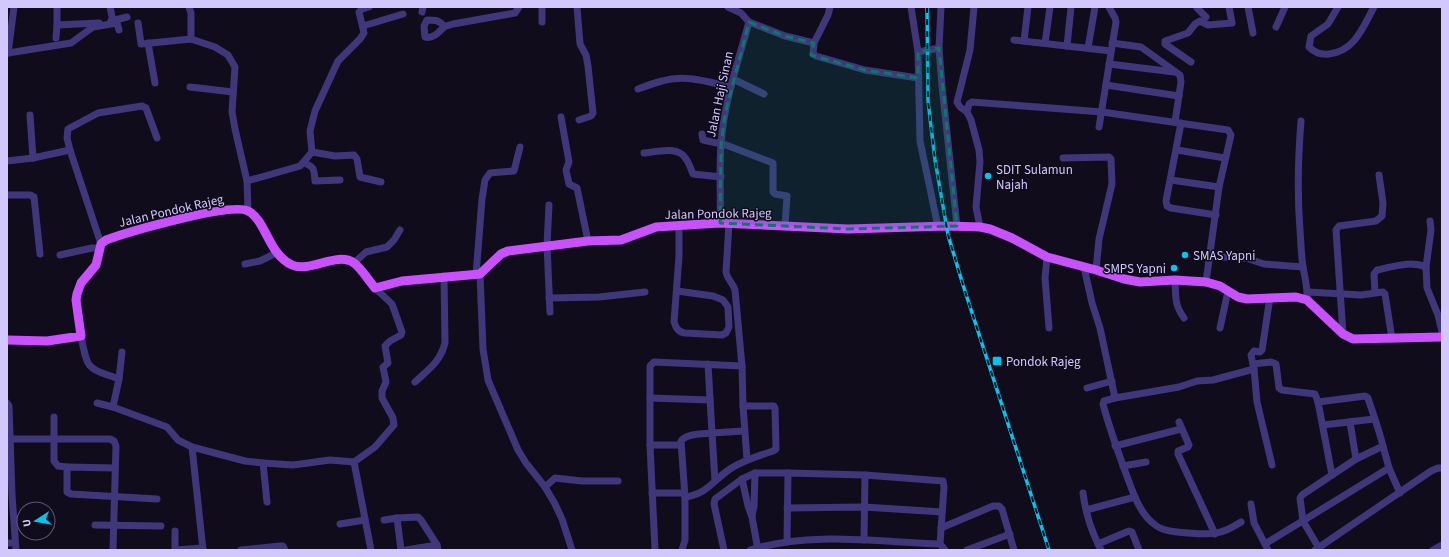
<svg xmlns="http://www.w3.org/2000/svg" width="1449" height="557" viewBox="0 0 1449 557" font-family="'Source Sans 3',sans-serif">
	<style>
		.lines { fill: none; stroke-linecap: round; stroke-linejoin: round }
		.minor { stroke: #3f377a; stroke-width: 7 }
		.major { stroke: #c851fb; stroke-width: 9 }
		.rail-casing { stroke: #05c5ed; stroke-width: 3.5 }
		.rail { stroke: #100c1c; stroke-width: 2; stroke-dasharray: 6; stroke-linecap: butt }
		.marked { fill: #0f766e; fill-opacity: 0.2; stroke: #0f766e; stroke-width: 3; stroke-dasharray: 8 5; stroke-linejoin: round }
		.poi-dot { fill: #05c5ed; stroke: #100c1c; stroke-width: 1.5 }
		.labels { text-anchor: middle; stroke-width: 3; stroke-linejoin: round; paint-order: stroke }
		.street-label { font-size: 13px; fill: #d2c8fe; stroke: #100c1c }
		.poi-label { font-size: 13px; fill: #d2c8fe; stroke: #100c1c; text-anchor: start }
	</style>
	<rect width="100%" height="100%" fill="#100c1c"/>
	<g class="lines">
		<g class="minor">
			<polyline points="57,7 57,25 99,23"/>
			<polyline points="110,7 113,21"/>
			<polyline points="189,7 191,13 191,39"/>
			<polyline points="577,7 580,44 586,55 588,66 593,113 591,116 579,120"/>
			<polyline points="911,7 918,52 920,141 938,227"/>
			<polyline points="974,7 970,50 957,102 960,107 967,112 971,120 979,150 980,162 976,207 980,227"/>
			<polyline points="1248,7 1253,33"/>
			<path d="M 1338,7 L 1328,24 L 1311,36 L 1309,47 C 1315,53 1321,55 1329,54 C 1355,51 1363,27 1374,7"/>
			<polyline points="1197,8 1206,17"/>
			<polyline points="422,12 423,7"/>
			<polyline points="111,21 127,17"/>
			<polyline points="542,22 542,7"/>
			<polyline points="749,22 785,36 814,43 828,15 830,7"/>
			<polyline points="138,23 141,44 191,39 215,47 228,55 235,67 232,112 235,129 247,181 248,211"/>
			<polyline points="363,26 403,14"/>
			<path d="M 444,27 C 440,20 435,20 427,20 L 424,26 L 425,37 C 433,39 438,33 443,28 C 445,26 450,25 453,24 L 515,13 L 519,7"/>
			<polyline points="1276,27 1285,7"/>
			<polyline points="56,38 57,25"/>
			<polyline points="1014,40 1111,51"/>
			<polyline points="1024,41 1028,7"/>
			<polyline points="148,43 155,83"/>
			<polyline points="814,43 813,54 816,56 865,70 918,78"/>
			<polyline points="1045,43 1050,7"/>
			<polyline points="1112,43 1141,47 1180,75 1181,82 1175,122"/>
			<polyline points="1067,46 1071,7"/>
			<polyline points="939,48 942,86 957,226"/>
			<polyline points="1088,48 1095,7"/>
			<polyline points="918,52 939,48 941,7"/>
			<polyline points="7,53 8,53 14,7"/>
			<polyline points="8,53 71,43 93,27 117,23 119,30"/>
			<polyline points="1191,62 1165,44 1165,41 1188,33 1195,24 1200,21 1208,25 1232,23 1229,7"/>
			<polyline points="1109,64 1174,72"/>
			<polyline points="733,79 764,94"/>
			<polyline points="1106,85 1179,96"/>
			<polyline points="190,87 233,92"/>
			<path d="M 638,89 C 646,86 654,83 662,81 C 685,74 708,82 731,87"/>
			<polyline points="967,112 969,104 972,102 1102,112 1228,130 1231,135 1219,187 1206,282"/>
			<polyline points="561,117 569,162 566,170 569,184 577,188 588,241"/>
			<path d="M 1301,121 C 1298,158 1297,193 1300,230 C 1301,242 1301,254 1303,267 C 1305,278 1308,289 1307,300"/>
			<polyline points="1181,123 1166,201 1167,206 1171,208 1216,215"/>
			<polyline points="1099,127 1116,22 1115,18 1109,7"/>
			<polyline points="702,134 703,140 726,145 773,163 773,192 775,194 787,196 785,225"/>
			<polyline points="1177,150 1225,158"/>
			<polyline points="312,152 310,131 315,111 338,61 360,39 364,33 359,12 362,9 369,7"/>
			<path d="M 644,153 C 656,152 678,145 686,159 C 689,163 691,169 693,174 L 721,177"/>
			<polyline points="33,158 70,150"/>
			<polyline points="1063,158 1109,157 1111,159 1112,184 1099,239 1096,270"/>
			<polyline points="7,161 33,158 30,115"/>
			<path d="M 304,163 C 315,167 314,170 315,181 L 340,180"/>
			<polyline points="1171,180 1219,187"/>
			<polyline points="247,181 300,166 312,152 335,156 354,155 357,159 360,177 381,182"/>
			<polyline points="7,195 30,195 34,197 40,254"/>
			<polyline points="549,205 547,245 550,312"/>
			<path d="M 720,223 C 721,197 719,170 721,144 C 724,102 738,62 749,22 L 741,13 L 728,7"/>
			<path d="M 729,223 L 726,272 C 727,279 733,283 735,290 L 742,366"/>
			<polyline points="101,244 70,150 67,138 68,129 98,113 142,106 146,108 157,138"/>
			<polyline points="60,255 92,248 99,248"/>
			<polyline points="1047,257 1045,278 1049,328"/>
			<polyline points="1222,257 1246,258 1264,264 1303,267"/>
			<polyline points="354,263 366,252 387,247 394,240 400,230"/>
			<polyline points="245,264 260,261 276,253"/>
			<path d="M 1084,267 L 1092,303 L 1100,328 L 1115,398 L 1104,401 L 1103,404 C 1109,427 1117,449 1125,471 C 1132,489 1138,512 1154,524 C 1163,532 1177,532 1189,533 C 1212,535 1221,535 1241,522"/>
			<polyline points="1426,267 1431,230 1430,221"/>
			<polyline points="480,274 483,349 488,380 518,450 526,463 545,487 555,504 562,519 572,550"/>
			<polyline points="476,275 482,199 485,180 490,173 514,171 520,147"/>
			<path d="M 1175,280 C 1176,297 1174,304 1184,318"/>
			<path d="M 677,291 L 713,296 L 723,300 L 728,307 L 729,327 L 726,333 L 722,335 L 685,333 C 678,332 676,328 674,322 L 679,256 L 679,225"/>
			<polyline points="1308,292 1361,295 1383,292 1385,294 1392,339"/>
			<path d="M 1375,292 L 1374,274 L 1377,270 C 1393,267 1410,260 1426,267 L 1427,288 L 1438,315 L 1442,332"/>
			<polyline points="1270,297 1262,350 1260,352 1254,351 1251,355 1254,369 1257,402 1272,465"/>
			<polyline points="549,298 599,297 645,292"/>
			<polyline points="1220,328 1228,291"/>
			<polyline points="1343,334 1336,230 1339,226 1376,221 1382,216 1383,203 1379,175"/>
			<path d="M 81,336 C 88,371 86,367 119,379"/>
			<polyline points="1253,364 1271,362 1276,364 1279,388 1282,390 1315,394 1318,402 1332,475"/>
			<path d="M 415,382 C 429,369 440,362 445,343 L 444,276"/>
			<polyline points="1087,388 1112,381"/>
			<polyline points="650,398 710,400"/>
			<polyline points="1115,398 1179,387 1197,381 1213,380 1254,369"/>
			<path d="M 1318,402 L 1365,396 L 1368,398 C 1373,414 1379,429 1383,446 L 1356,459 L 1302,495 L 1300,498 L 1303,521 L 1320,550"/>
			<polyline points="7,403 9,406 12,495 16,550"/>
			<polyline points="97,403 113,407 167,427 178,440 192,447 245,461 263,463 293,465 330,460 354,462 375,447 394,425 393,418 382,398 382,391 386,382 383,367 388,363 385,346 390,341 401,335 402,332 392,304 375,288"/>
			<polyline points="743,406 747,459"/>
			<polyline points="113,407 119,379 122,352"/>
			<polyline points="54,417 54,461 58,466 67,467"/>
			<polyline points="1179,422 1189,445 1188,447 1178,451 1178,454 1215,534"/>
			<polyline points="1350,422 1356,459"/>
			<polyline points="1323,425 1374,419"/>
			<polyline points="10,439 110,439 114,441 116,446 113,550"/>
			<polyline points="650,445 681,445"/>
			<polyline points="1115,446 1181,429"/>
			<polyline points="1383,446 1389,468 1400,493"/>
			<polyline points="192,447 203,550"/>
			<polyline points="354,462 371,550"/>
			<polyline points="263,463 267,502"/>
			<polyline points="1123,466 1146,462"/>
			<polyline points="115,468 67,467 67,492 71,494 157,499"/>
			<polyline points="742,479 748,506 752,517 758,550"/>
			<polyline points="715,481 712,433 744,431"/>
			<polyline points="545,487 555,478 582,481 618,481"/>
			<polyline points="652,493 684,493"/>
			<path d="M 1083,493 C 1086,515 1091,530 1101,550"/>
			<polyline points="1251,504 1254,523 1268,550"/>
			<polyline points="787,508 864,507 942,512"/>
			<polyline points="1090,509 1135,497"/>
			<polyline points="752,516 754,506 755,473"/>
			<polyline points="397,518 418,517 421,520 437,545 438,550"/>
			<polyline points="384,520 397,518 401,550"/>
			<polyline points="340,524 365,520"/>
			<polyline points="95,525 161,526"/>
			<polyline points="941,528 993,506 999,506 1002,509 1014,550"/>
			<polyline points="175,531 175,550 203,548"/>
			<polyline points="864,540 865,475"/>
			<polyline points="787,542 788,473 865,475 943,481 944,487 940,544 945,550"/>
			<polyline points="7,543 15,543"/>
			<polyline points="1098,544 1129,531 1132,532 1139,550"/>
			<polyline points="1265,544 1389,468"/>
			<polyline points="241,550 280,546 283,546 285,550"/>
			<polyline points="406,550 437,545"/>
			<path d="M 655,550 L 650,445 L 650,366 L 654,362 L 742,366 L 743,406 L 774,406 L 775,408 L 776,449 L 773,451 C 758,456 743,460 730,469 C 712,481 709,493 685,497"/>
			<path d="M 682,550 L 685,540 L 685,497 L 681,441 C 686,433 704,434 712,433 L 708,364"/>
			<polyline points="724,550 714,504 715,499 742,479 755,473 788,473"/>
			<path d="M 750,550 C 811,531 877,542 940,544"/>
			<polyline points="967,550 1010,534"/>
			<polyline points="1315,550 1431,471 1438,468 1442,468"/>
			<polyline points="1433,550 1442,545"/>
		</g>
		<path class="major" d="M 7,340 L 47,341 L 81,336 L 76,300 L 77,294 L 81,283 L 96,265 L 101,244 L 106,240 C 128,232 231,202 248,211 C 266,220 268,254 292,265 C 310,273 337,251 354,263 C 360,267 370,282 375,288 L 402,281 L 480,274 L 501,254 L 508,251 L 588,241 L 621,240 L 656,227 L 720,223 L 848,229 L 947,226 L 980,227 L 990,229 L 1012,238 L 1047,257 L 1096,270 L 1124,279 L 1140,282 L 1175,280 L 1206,282 L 1220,286 L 1238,297 L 1247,299 L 1296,297 L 1307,300 L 1343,334 L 1353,339 L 1442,337"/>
		<g class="rail-casing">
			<polyline id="rail" points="927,7 928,101 935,160 948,235 963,285 1049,550"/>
		</g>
		<use href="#rail" class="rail"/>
	</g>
	<path class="marked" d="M 749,22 L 785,36 L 814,43 L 811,55 L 865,70 L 918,78 L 918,52 L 939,48 L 957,226 L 848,229 L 720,223 L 721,144 L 725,114 Z"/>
	<g class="poi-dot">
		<circle cx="988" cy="176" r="4"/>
		<circle cx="1185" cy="255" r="4"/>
		<circle cx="1174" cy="268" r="4"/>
		<rect x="992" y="356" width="10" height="10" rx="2"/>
	</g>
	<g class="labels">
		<g class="street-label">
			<text transform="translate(719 94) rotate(-78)" y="5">Jalan Haji Sinan</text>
			<text transform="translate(171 210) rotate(-13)" y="5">Jalan Pondok Rajeg</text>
			<text transform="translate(718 213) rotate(-1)" y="5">Jalan Pondok Rajeg</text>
		</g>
		<g class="poi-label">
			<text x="996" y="174">SDIT Sulamun<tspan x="996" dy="15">Najah</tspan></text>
			<text x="1193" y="260">SMAS Yapni</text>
			<text x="1166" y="273" text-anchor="end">SMPS Yapni</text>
			<text x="1006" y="366">Pondok Rajeg</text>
		</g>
	</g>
	<rect width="1449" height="557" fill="none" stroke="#d2c8fe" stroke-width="16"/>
	<g transform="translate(36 521) rotate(258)"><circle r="19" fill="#100c1c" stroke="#5e5776"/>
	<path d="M0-3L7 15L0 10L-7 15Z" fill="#05c5ed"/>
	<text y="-6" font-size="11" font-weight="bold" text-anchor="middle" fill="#d2c8fe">U</text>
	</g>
</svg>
